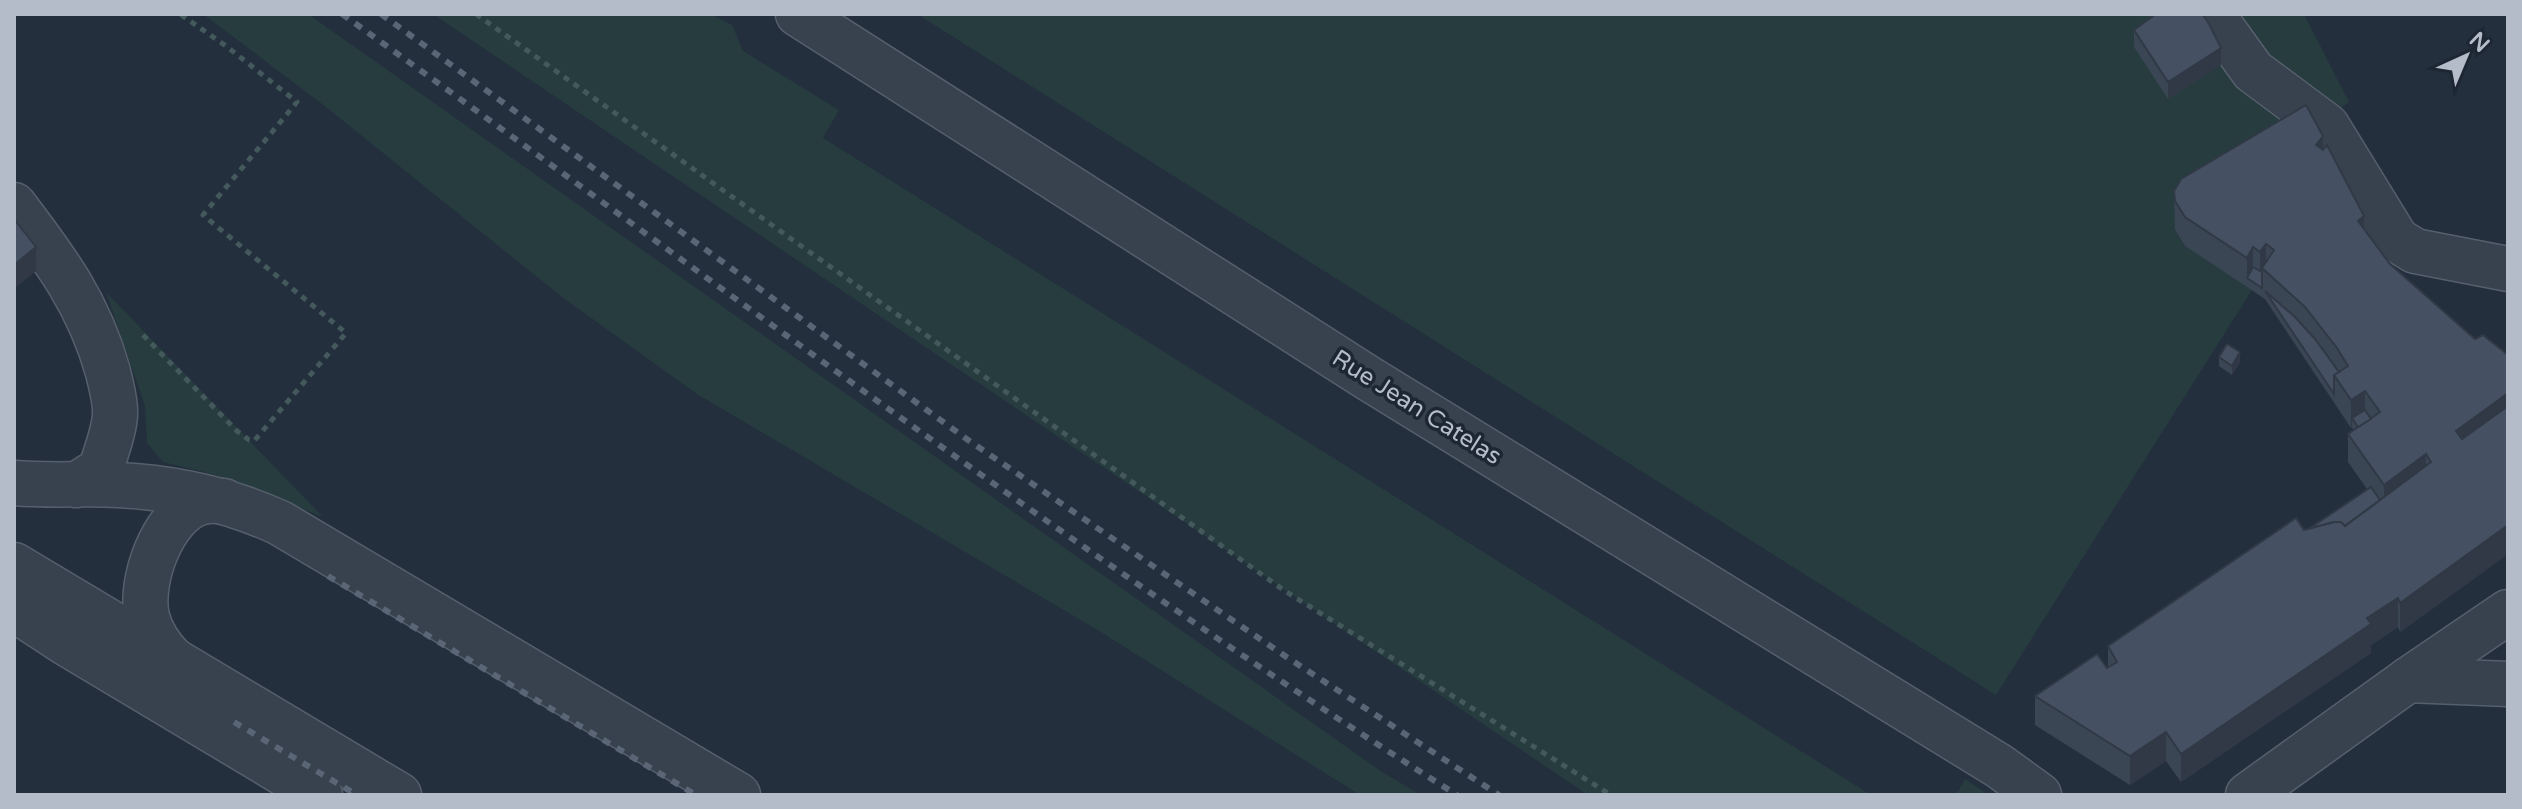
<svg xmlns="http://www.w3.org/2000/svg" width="2522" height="809" viewBox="0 0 2522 809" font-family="'Varela Round',sans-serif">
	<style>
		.green { fill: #263c3f }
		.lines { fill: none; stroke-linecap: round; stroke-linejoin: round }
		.minor-casing { stroke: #565f6c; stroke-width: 47 }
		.path { stroke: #44595c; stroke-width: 5; stroke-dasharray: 6 6; stroke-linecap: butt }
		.minor { stroke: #38414e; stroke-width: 44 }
		.rail { stroke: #5a6575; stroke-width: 6; stroke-dasharray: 8 8; stroke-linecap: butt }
		.wall { fill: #3b4654 }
		.shaded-wall { fill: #303945 }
		.building { fill: #455162; stroke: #303945; stroke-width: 2 }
		.labels { text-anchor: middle; stroke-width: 7; stroke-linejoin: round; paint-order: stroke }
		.street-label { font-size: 24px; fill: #b4bcc9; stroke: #1d2633 }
	</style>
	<rect width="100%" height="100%" fill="#242f3e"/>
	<g class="green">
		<polygon points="203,14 308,14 1382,772 1421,795 1360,795 1096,629 697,394 562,297 326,107"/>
		<polygon points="433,14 711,14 732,25 743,51 839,110 823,138 1871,795 1588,795"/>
		<polygon points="917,14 2304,14 2349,102 2175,230 2185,246 2252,290 1996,695"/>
		<polygon points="106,292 323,517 216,475 163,462 147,443 145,406"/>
		<polygon points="1965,779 1989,795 1956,795"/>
	</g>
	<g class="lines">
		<g class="minor-casing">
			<g id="minor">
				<polyline points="798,14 1368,378 1999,766 2039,795"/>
				<polyline points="2212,14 2253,71 2327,126 2397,240 2415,251 2508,269"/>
				<path d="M 14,205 C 56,260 89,304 108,372 C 111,386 116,401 115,415 C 114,433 106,451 101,469 L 76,485"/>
				<path d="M 14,483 C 49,486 84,483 119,485 C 175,488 228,499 280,523 L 738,795"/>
				<polyline points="14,565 399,795"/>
				<polyline points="14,609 66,643 320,795"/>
				<path d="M 173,660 C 161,648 151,634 147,617 C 139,582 162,515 199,503 C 207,500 215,501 224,501"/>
				<polyline points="2408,680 2508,684"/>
				<polyline points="2248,795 2408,680 2508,612"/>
			</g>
		</g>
		<g class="path">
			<polyline points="476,14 1285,591 1611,795"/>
			<polyline points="143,335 237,431 249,440 254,441 346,333 203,215 297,102 226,46 180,14"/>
		</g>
		<use href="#minor" class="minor"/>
		<g class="rail">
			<path d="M 342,14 C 711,278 1073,553 1457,795"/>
			<polyline points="381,14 968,440 1288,658 1499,795"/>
			<polyline points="328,576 696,795"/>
			<polyline points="234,722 357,795"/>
		</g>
	</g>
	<g class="wall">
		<polygon points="2134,30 2221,65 2168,99 2134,47"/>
		<polygon points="2323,150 2364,229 2390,264 2475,339 2508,355 2508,554 2400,632 2398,627 2371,645 2371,653 2181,782 2166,761 2130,785 2035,725 2035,696 2108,668 2108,646 2304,530 2310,528 2367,489 2348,462 2348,434 2354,430 2352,428 2351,428 2265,299 2185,246 2175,230 2174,191"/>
		<polygon points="2219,357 2240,362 2232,375 2219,366"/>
	</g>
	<g class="shaded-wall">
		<polygon points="2221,48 2221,65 2168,99 2168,82"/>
		<polygon points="2323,136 2323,165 2316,145"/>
		<polygon points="2364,216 2364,245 2358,221"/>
		<polygon points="2266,244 2266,271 2262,268 2260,281 2260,252"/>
		<polygon points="36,247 36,271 14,289 14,265"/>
		<polygon points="2253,247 2253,276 2247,278 2247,258"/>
		<polygon points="2240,352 2240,362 2232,375 2232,366"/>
		<polygon points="2365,391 2365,419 2352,418 2352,428 2351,428 2351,400"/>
		<polygon points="2508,393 2508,422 2456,460 2456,431"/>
		<polygon points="2426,454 2426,482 2384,514 2384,485"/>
		<polygon points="2508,525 2508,554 2400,632 2400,603"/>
		<polygon points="2398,598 2398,627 2371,645 2371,653 2181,782 2181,754 2367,618"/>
		<polygon points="2166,732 2166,761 2130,785 2130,756"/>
	</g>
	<g class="building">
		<polygon points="2156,14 2202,14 2208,22 2221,48 2168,82 2134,30"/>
		<polygon points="2306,105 2323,136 2316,145 2323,150 2327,145 2364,216 2358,221 2390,264 2475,339 2483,335 2508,355 2508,393 2456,431 2462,439 2508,406 2508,525 2400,603 2398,598 2367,618 2371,624 2181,754 2166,732 2130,756 2035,696 2097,654 2107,668 2117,662 2108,646 2296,518 2304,530 2334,522 2341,522 2345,526 2431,462 2426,454 2384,485 2348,434 2380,412 2365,391 2351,400 2334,375 2348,366 2337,348 2305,307 2262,268 2274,250 2266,244 2260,252 2253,247 2247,258 2185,217 2175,201 2174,191 2181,179"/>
		<polygon points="14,219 36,247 14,265"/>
		<polygon points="2253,267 2260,271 2262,269 2262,288 2247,278"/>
		<polygon points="2265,291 2294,316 2315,339 2339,372 2334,375 2334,394"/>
		<polygon points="2227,344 2240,352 2232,366 2219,357"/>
		<polygon points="2365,410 2371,419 2358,427 2352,418"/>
		<polygon points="2371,487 2380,500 2346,525 2345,526 2341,522 2334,522 2310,528"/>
	</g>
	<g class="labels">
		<g class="street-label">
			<text transform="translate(1417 407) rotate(32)" y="8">Rue Jean Catelas</text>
		</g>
	</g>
	<rect width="2522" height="809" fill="none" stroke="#b4bcc9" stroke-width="32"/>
	<g transform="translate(2466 56) rotate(44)" stroke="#1d2633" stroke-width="6" paint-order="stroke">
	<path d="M0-6L14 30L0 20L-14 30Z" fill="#b4bcc9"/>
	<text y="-12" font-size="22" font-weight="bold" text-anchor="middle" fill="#b4bcc9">N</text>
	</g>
</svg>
